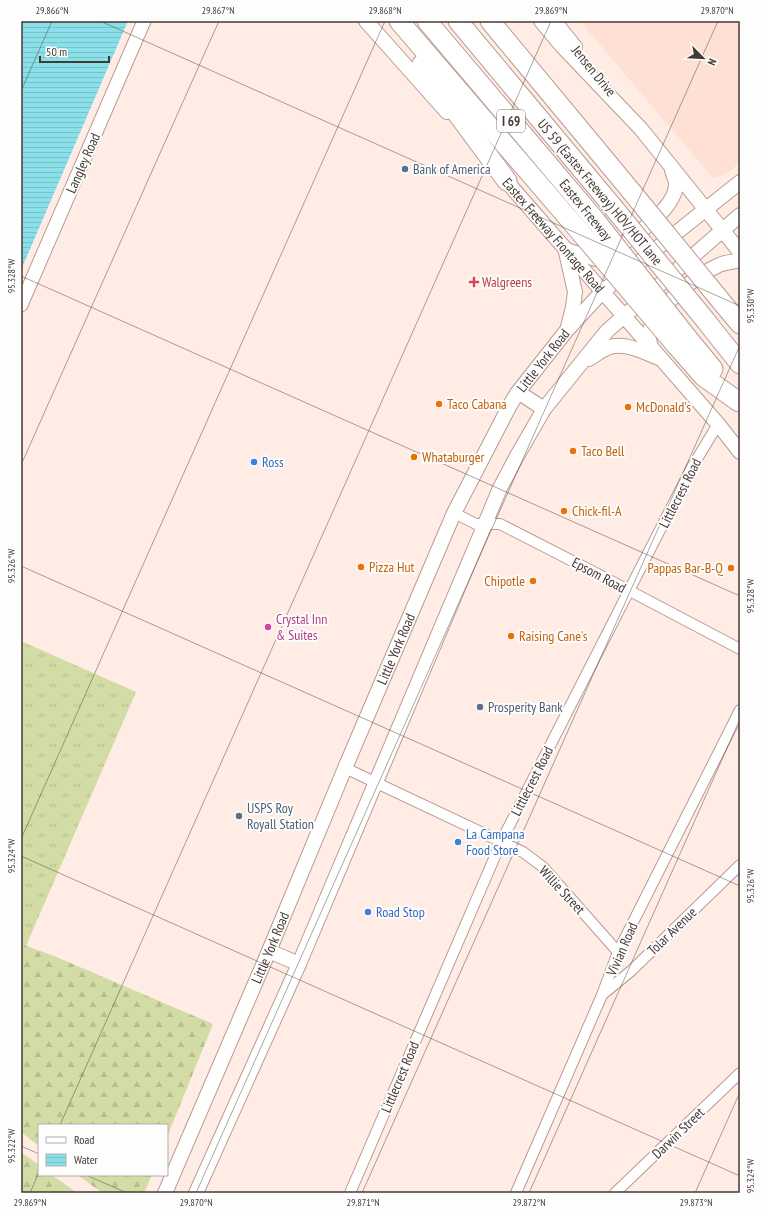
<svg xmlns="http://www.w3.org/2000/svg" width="761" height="1214" viewBox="0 0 761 1214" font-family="'PT Sans Narrow',sans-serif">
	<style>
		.built { fill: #fee0d4 }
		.grass { fill: url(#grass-tufts) }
		.forest { fill: url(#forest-firs) }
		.water { fill: url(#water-rules) }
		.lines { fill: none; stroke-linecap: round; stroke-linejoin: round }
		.minor-casing { stroke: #b99c92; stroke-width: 12 }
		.tertiary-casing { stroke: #b99c92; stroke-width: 15 }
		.secondary-casing { stroke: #b99c92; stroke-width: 16 }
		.motorway-casing { stroke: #b99c92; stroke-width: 21 }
		.minor { stroke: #fff; stroke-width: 10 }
		.tertiary { stroke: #fff; stroke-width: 13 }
		.secondary { stroke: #fff; stroke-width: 14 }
		.motorway { stroke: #fff; stroke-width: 19 }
		.motorway-bridge-casing { stroke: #b99c92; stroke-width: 21; stroke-linecap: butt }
		.motorway-bridge { stroke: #fff; stroke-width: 19 }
		.ticks { fill: none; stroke: #453935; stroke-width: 1; stroke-opacity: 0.45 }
		.service-dot { fill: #5c6f8a; stroke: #fdfdfd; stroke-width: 1.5 }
		.health-dot { fill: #e0444e; stroke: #fdfdfd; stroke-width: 1.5 }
		.food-dot { fill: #e8710a; stroke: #fdfdfd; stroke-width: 1.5 }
		.shop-dot { fill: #3f7fe0; stroke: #fdfdfd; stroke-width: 1.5 }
		.hotel-dot { fill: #d1479c; stroke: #fdfdfd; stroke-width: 1.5 }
		.labels { text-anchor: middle; stroke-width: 4; stroke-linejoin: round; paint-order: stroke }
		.shield { fill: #fdfdfd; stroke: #7c7471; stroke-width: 1 }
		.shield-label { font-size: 13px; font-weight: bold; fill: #453935 }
		.street-label { font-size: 14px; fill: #453935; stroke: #fdfdfd }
		.service-label { font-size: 14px; fill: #4e5e75; stroke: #fdfdfd; text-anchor: start }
		.health-label { font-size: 14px; fill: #be3a42; stroke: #fdfdfd; text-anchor: start }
		.food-label { font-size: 14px; fill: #c56008; stroke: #fdfdfd; text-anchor: start }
		.shop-label { font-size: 14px; fill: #366cbe; stroke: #fdfdfd; text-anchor: start }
		.hotel-label { font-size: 14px; fill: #b23c85; stroke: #fdfdfd; text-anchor: start }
		.neatline { fill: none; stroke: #453935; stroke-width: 1.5 }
		.ticks-label { font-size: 10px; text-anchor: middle; fill: #453935 }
	</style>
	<defs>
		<pattern id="grass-tufts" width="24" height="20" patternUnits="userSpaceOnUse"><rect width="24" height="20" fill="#d3dca4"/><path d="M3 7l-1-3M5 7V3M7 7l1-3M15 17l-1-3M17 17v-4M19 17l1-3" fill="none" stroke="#b6be8e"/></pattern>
		<pattern id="forest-firs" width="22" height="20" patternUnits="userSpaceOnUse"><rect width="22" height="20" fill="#d3dca4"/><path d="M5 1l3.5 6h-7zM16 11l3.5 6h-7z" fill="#b6be8e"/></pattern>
		<pattern id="water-rules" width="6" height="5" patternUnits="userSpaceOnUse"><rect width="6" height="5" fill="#89e0e9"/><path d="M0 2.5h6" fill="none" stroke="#78c1c8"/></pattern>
	</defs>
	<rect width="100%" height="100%" fill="#feece5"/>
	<polygon class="built" points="580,21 740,21 740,162 726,174 713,178"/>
	<polygon class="grass" points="21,641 136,692 26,946 21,944"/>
	<g class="forest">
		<polygon points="21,944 54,956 213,1024 167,1137 167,1125 39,1125 39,1146 21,1132"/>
		<polygon points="21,1152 39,1165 39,1175 52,1175 77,1193 21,1193"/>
		<polygon points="78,1175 152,1175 144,1193 102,1193"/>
	</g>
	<polygon class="water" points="21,21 128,21 21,270"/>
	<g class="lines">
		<g class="minor-casing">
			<g id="minor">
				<polyline points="454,513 476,524 500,524 592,571 740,649"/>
				<polyline points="345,768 523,852 543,867 618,952"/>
				<polyline points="603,994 631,971 740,865"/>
				<polyline points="350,1193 502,840 691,469 718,424"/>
				<polyline points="516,1193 602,995 618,952 740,710"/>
				<polyline points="615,1193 740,1073"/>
			</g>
		</g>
		<g class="tertiary-casing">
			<polyline id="tertiary" points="21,305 144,21"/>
		</g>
		<g class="secondary-casing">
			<g id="secondary">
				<polyline points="366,21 447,112"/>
				<polyline points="541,21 561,45 641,129 740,252"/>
				<polyline points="554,21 575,47"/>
				<path id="s1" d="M 501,175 L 718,424 L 740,452"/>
				<path d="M 566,250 L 596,259 C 619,247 678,212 676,182 C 675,179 673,174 672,170"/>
				<polyline points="566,252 575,292 573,307 568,327"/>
				<path d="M 651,347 C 650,343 648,339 649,335 C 652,309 697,275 719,265 C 726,262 733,262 740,260"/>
				<path d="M 589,359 C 594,356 600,351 605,349 C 622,340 643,352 659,358"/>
				<polyline points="518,392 544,409"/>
				<polyline points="269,951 299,964"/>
				<path id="s2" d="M 165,1193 L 269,951 L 345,768 L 454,513 L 510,405 L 518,392 L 567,330 L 602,292 L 740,182"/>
				<polyline points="196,1193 299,964 485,524 500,488 517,456 544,409 607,331 740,215"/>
			</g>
		</g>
		<g class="motorway-casing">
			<g id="motorway">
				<polyline points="399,21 581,233"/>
				<polyline points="427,21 596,221"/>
				<polyline points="458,21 613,207"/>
				<polyline points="490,21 631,191"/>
				<polyline points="422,64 442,93 507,181"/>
				<polyline points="725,306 740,324"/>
				<polyline points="706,321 740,364"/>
				<polyline points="686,336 713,369"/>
				<polyline points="675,344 704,377 739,402"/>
			</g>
		</g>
		<use href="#minor" class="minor"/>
		<use href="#tertiary" class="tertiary"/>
		<use href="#secondary" class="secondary"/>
		<use href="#motorway" class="motorway"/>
		<g class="motorway-bridge-casing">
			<g id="motorway-bridge">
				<polyline points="631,191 725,306"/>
				<polyline points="613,207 706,321"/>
				<polyline points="596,221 686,336"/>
				<polyline points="581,233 675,344"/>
			</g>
		</g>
		<use href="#motorway-bridge" class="motorway-bridge"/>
	</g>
	<path class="ticks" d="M 100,21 L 740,306M 21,91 L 52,21M 21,276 L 740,596M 21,465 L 219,21M 21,566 L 740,886M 21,839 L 385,21M 21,856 L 740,1176M 60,1125 L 551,21M 21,1146 L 39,1154M 86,1175 L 127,1193M 30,1193 L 39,1172M 196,1193 L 718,21M 362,1193 L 740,345M 529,1193 L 740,719M 695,1193 L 740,1092"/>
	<g class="service-dot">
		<circle cx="405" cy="169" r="4"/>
		<circle cx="480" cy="707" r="4"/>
		<circle cx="239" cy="816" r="4"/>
	</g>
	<path class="health-dot" d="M472 276h4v4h4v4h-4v4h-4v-4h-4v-4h4z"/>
	<g class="food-dot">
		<circle cx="439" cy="404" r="4"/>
		<circle cx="628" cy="407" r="4"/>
		<circle cx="573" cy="451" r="4"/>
		<circle cx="414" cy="457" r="4"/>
		<circle cx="564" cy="511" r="4"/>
		<circle cx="361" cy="567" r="4"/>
		<circle cx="731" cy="568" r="4"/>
		<circle cx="533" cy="581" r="4"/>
		<circle cx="511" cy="636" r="4"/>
	</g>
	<g class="shop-dot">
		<circle cx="254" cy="462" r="4"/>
		<circle cx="458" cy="842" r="4"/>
		<circle cx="368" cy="912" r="4"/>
	</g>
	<circle class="hotel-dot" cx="268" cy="627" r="4"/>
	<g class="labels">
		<rect class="shield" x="497" y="110" width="28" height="22" rx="3"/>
		<g class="shield-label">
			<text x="511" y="126">I 69</text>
		</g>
		<g class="street-label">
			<text transform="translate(594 71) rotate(51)" y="5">Jensen Drive</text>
			<text transform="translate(83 163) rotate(-66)" y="5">Langley Road</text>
			<text transform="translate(600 192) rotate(50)" y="5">US 59 (Eastex Freeway) HOV/HOT lane</text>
			<text transform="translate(586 210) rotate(51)" y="5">Eastex Freeway</text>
			<text dy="5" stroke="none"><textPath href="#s1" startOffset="80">Eastex Freeway Frontage Road</textPath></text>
			<text dy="5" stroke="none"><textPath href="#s2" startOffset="916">Little York Road</textPath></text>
			<text transform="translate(680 493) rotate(-63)" y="5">Littlecrest Road</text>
			<text transform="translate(599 575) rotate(28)" y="5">Epsom Road</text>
			<text dy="5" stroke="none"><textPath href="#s2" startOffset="591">Little York Road</textPath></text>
			<text transform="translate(532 781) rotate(-63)" y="5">Littlecrest Road</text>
			<text transform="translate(562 890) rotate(47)" y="5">Willie Street</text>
			<text transform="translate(672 931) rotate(-44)" y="5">Tolar Avenue</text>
			<text dy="5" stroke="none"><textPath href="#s2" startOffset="267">Little York Road</textPath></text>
			<text transform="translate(622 949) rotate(-66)" y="5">Vivian Road</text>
			<text transform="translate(400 1077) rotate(-67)" y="5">Littlecrest Road</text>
			<text transform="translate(678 1133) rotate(-44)" y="5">Darwin Street</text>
		</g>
		<g class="service-label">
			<text x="413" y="174">Bank of America</text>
			<text x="488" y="712">Prosperity Bank</text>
			<text x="247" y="813">USPS Roy<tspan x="247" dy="16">Royall Station</tspan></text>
		</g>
		<g class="health-label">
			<text x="482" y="287">Walgreens</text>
		</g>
		<g class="food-label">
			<text x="447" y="409">Taco Cabana</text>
			<text x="636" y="412">McDonald's</text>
			<text x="581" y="456">Taco Bell</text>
			<text x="422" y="462">Whataburger</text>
			<text x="572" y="516">Chick-fil-A</text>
			<text x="369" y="572">Pizza Hut</text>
			<text x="723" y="573" text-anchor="end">Pappas Bar-B-Q</text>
			<text x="525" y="586" text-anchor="end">Chipotle</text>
			<text x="519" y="641">Raising Cane's</text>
		</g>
		<g class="shop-label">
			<text x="262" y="467">Ross</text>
			<text x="466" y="839">La Campana<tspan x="466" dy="16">Food Store</tspan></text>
			<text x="376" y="917">Road Stop</text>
		</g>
		<g class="hotel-label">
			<text x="276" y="624">Crystal Inn<tspan x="276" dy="16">&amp; Suites</tspan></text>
		</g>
	</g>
	<rect width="761" height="1214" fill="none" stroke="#fdfdfd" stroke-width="44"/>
	<rect x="38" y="1124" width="130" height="52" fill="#fdfdfd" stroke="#b3afad"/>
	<rect x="46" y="1137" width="20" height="6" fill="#ffffff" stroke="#b3afad"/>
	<text x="74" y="1144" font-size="12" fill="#453935">Road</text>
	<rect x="46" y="1154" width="20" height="12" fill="url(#water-rules)" stroke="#b3afad"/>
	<text x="74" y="1164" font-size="12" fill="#453935">Water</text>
	<g transform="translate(703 58) rotate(114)" stroke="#fdfdfd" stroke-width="3" paint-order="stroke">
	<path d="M0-3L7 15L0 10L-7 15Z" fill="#453935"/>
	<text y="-6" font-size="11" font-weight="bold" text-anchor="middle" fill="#453935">N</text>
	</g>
	<path d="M40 56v6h69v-6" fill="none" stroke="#453935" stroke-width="2"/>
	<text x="46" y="56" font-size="12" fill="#453935" stroke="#fdfdfd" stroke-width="3" paint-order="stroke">50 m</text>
	<rect x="22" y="22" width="717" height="1170" class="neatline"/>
	<g class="ticks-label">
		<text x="52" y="14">29.866°N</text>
		<text x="218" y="14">29.867°N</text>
		<text x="385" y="14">29.868°N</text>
		<text x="551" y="14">29.869°N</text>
		<text x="717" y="14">29.870°N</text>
		<text transform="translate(11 276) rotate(-90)" y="4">95.328°W</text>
		<text transform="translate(750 306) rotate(-90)" y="4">95.330°W</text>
		<text transform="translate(11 566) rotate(-90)" y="4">95.326°W</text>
		<text transform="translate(750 596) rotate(-90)" y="4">95.328°W</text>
		<text transform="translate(11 856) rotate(-90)" y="4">95.324°W</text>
		<text transform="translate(750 886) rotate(-90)" y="4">95.326°W</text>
		<text transform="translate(11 1146) rotate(-90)" y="4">95.322°W</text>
		<text transform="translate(750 1176) rotate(-90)" y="4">95.324°W</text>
		<text x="30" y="1206">29.869°N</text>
		<text x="196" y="1206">29.870°N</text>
		<text x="363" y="1206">29.871°N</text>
		<text x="529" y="1206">29.872°N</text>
		<text x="696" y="1206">29.873°N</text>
	</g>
</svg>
